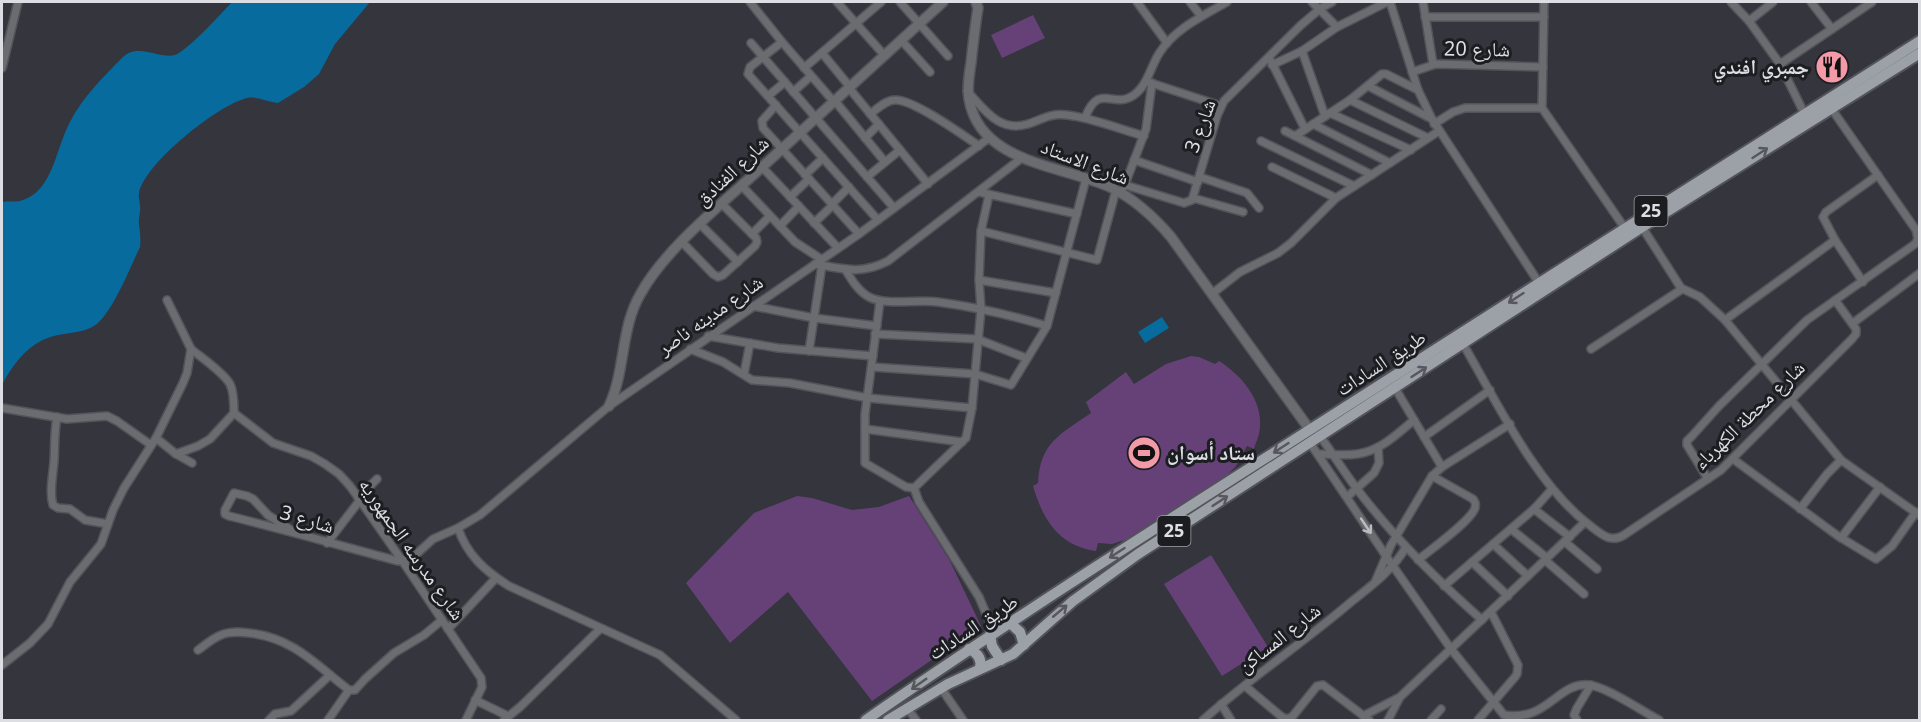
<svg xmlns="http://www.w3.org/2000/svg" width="1921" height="722" viewBox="0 0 1921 722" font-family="'Noto Sans','Noto Naskh Arabic',sans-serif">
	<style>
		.green { fill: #664178 }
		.water { fill: #086b9e }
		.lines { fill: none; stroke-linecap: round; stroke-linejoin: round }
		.minor-casing { stroke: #52535b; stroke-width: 10 }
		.tertiary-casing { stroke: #52535b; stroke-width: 12 }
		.primary-casing { stroke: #52535b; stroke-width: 14 }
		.minor { stroke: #6a6c6f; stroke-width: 7 }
		.tertiary { stroke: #6a6c6f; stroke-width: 9 }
		.primary { stroke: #9ca0a7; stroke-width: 10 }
		.oneway { stroke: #56585d }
		.oneway2 { stroke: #babcc0 }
		.labels { text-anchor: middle; stroke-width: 6; stroke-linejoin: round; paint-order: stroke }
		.shield { fill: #1c1d21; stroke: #a3a4a9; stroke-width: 1.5 }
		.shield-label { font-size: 18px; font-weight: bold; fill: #dddee3 }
		.street-label { font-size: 20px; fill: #dddee3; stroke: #1c1d21 }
		.poi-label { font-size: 20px; font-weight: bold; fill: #dddee3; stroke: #1c1d21; text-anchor: end }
	</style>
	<rect width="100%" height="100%" fill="#34353d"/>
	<g class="green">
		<polygon points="1033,15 1045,38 1002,58 991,35"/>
		<path d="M 1191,356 L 1199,357 L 1215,364 L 1219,361 C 1241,375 1262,399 1260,426 C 1260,434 1256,442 1254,449 L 1247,446 L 1236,466 L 1226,476 L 1137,536 L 1112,544 L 1098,543 L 1096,551 C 1059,546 1043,520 1033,486 L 1038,483 C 1040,442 1061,434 1091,413 L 1086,402 L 1126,372 L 1134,384 L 1166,364 Z"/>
		<polygon points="797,496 812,498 852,510 879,507 909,496 950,561 981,626 872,701 788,592 730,643 686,583 754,513"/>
		<polygon points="1211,555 1268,647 1222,676 1164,584"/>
	</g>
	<g class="water">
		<path d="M 232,2 L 370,2 L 335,44 L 319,74 L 304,87 L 278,103 C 268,102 257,96 247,98 C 218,105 145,163 139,193 C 138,198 140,201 140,206 C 141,212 138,218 139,224 C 140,233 141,239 140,247 C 131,266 111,316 94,326 C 84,332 70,333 58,335 C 31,340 14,362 2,385 L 2,202 C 8,201 14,202 20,201 C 53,193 56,147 70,122 C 82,98 103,77 122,58 C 137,42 158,59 175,55 C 186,52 223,12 232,2 Z"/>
		<polygon points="1162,317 1169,328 1145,343 1138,332"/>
	</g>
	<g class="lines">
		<g class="minor-casing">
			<g id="minor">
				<polyline points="750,2 782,42 834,102"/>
				<polyline points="837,2 885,56"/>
				<polyline points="900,2 948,56"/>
				<polyline points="1137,2 1167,43"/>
				<polyline points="1190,2 1201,16"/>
				<polyline points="1312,2 1337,27"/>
				<polyline points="1390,2 1418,90 1432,119 1539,283"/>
				<polyline points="1423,2 1433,64"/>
				<polyline points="1544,2 1542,108 1624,227"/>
				<polyline points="1731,2 1749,21 1780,64 1804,113"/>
				<polyline points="1811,2 1832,29"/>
				<polyline points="1425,17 1544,17"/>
				<polyline points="1749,21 1773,2"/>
				<polyline points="901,40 930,72"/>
				<polyline points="782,42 750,67 748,74 878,220"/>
				<polyline points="751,43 894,208"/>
				<polyline points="1302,51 1325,116"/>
				<polyline points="822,53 850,87"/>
				<polyline points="1271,61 1305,129"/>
				<polyline points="1780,64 1872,2"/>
				<polyline points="1272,65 1302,51 1337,27 1387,2"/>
				<polyline points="2,68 18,2"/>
				<polyline points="804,68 881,2"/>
				<polyline points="1412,72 1436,64 1543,67"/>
				<polyline points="1148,82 1221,106"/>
				<polyline points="1368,86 1432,119"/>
				<polyline points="849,88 928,184"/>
				<path d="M 967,91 C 984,109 999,133 1028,124 C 1043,119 1050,113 1067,115 C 1093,118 1119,129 1144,136"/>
				<polyline points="793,92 811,76"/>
				<polyline points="768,96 785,82"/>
				<polyline points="1350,100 1428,138"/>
				<polyline points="835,101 885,162"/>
				<polyline points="776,105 762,121 763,128 859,234"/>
				<polyline points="1330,113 1411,150"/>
				<path d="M 870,114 C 877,109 886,100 895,100 C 913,99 963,135 979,146"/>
				<path d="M 1085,118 C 1099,81 1113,110 1134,95 C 1148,85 1151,65 1160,52 C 1176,28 1203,16 1227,2"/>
				<polyline points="1313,124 1390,163"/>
				<polyline points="1434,124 1453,112 1465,108 1542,108"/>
				<polyline points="1285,131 1372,175"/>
				<polyline points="1295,136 1350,100 1382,74 1386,74 1418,90"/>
				<polyline points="865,138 879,124"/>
				<polyline points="1261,141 1354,186"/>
				<polyline points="1134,160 1198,182"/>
				<polyline points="762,167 838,248"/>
				<polyline points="1272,167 1336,198"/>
				<polyline points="805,175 823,158"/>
				<polyline points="867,177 900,150"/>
				<polyline points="1200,177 1247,193 1259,208"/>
				<polyline points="1125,185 1184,203 1192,200 1217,116 1224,101 1301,25 1321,8 1332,2"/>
				<polyline points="742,186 795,242 821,259"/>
				<polyline points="1124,187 1146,129 1152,83"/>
				<polyline points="979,192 1077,214"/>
				<polyline points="989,195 981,231 1097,260 1116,190"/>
				<polyline points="790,197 809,179"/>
				<polyline points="1193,198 1243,212"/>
				<polyline points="832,204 849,187"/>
				<polyline points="814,223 833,205"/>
				<polyline points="700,224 738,262"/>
				<polyline points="780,226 799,206"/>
				<polyline points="1642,227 1681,288 1700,297 1725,320 1841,460"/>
				<polyline points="981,231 979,280 1056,293"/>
				<polyline points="752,234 770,216"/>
				<polyline points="682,242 713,274 718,277 723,275 755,246 757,242 756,238 722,204"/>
				<path d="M 815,264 C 843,269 861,275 888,261 L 1023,157"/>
				<path d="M 845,269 C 851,279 858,291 869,297 C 886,306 918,299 938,302 C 975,307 1011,315 1047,326"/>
				<polyline points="979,280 981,309 972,408 966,438 914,488 919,502 979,597 994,632"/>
				<polyline points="1863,282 1835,240 1823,217 1826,212 1878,175"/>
				<polyline points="1213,293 1240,272 1278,253 1291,243 1336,198 1439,131"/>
				<polyline points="880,301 865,414 865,463 906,487 914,488"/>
				<polyline points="753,306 814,318 877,326"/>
				<polyline points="1725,320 1835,240"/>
				<polyline points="1853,323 1920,273"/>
				<polyline points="875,334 977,339 1026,358"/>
				<polyline points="708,336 778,348 873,356"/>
				<path d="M 1463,344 C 1497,402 1535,483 1588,524 C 1600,533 1610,544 1624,535 L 1721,470 L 1852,339 L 1856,334 L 1856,329 L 1835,300"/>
				<polyline points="690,349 723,362 752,380 790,383 868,398 972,408"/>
				<polyline points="1591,349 1682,289"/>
				<polyline points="809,351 822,265"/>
				<polyline points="872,367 975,374 1011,385 1047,326 1086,179"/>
				<polyline points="744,374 750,343"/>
				<polyline points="1395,388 1442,467"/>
				<polyline points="2,408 67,419 107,416 117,421 151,445"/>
				<polyline points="234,413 273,443 311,456 325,464 339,474 350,486 401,559 481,678 482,687 466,720"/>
				<path d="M 57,417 C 54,433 55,446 54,461 C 53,475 49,492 53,505 L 58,508 L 70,509 L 85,520 L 108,524"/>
				<polyline points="865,429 962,442"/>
				<path d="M 1320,436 C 1333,454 1344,472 1357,489 C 1394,538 1437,580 1482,620"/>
				<polyline points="1424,437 1490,390"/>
				<polyline points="156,438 176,454 192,463"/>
				<path d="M 1310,443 L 1386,556 L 1451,649 L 1504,715 C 1548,722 1557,682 1589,685 C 1607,687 1642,711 1659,720"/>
				<path d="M 176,454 L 198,446 L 210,439 L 234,413 C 234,404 234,392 230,384 C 223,372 202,358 191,349"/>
				<path d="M 1318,454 C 1330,454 1344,456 1357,454 C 1380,451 1396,435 1414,420"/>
				<polyline points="1733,459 1838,536 1876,559 1892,546 1916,512"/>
				<polyline points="1708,479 1687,445 1687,441 1692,436 1719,406 1807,320 1915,244 1918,239 1916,230 1831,108"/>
				<polyline points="1347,497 1374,473 1379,463 1378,447"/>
				<polyline points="358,498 377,479"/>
				<polyline points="1534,509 1570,537"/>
				<polyline points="1800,509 1827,474 1841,460 1919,515"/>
				<path d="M 458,528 C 467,555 485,571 509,586 L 660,655 L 736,720"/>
				<polyline points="1511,529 1547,558"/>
				<path d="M 294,532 L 268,515 L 253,499 L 247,496 L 234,493 L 225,510 L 225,514 L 229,516 C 286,530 342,546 398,561 L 401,559 L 407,560 L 411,559 L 433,539 L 458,528 L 480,515 L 609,406 L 859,234 L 989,138"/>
				<polyline points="1841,538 1880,487"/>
				<polyline points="1565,542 1597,569"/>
				<polyline points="327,543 360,500"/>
				<polyline points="1493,544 1528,576"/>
				<path d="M 1418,560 C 1430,550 1471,521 1475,508 C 1476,503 1475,502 1473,499 L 1432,476"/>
				<polyline points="1545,560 1584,594"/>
				<polyline points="1472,562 1508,596"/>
				<polyline points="1376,580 1391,545 1432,476 1442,467 1510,424"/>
				<polyline points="1444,586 1534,509 1552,489"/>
				<polyline points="448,629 496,578"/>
				<path d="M 198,650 C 205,645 213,638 221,635 C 230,631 240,632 249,633 C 294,638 316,665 349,690 L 355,690 L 365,679 L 394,653 L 424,635 L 442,620"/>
				<polyline points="2,665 30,643 48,624 70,582 101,544 113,510 124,488 156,438 183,383 187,373 191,349 167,300"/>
				<polyline points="1245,686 1282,717 1287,719 1292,717 1317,686 1323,685 1369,720"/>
				<polyline points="941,688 963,720"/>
				<polyline points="475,700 508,716"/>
				<polyline points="1221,704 1231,720"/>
				<polyline points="907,708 916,720"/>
				<polyline points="1363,716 1400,697 1585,522"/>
				<polyline points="269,720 275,714 291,711 330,675"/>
				<polyline points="328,720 349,690"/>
				<polyline points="504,720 520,707 600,629"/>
				<path d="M 1203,720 C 1250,678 1303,643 1351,602 C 1371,586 1393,570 1406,547"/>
				<polyline points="1388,720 1399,699"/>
				<polyline points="1431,720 1441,709"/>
				<polyline points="1478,720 1515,677 1517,674 1518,665 1491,612"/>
				<polyline points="1577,720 1574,715 1577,708 1591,685"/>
			</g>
		</g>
		<g class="tertiary-casing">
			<g id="tertiary">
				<path d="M 976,2 L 978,8 C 975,26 973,45 971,63 C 969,75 967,87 969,99 C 980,164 1063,165 1112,188 C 1136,200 1154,217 1171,237 L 1310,430"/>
				<path d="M 609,406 C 626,370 620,328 641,293 C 666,248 723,203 761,168 C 822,113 882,57 943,2"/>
			</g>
		</g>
		<g class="primary-casing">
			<g id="primary">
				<polyline points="1010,623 1020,632 1024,645"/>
				<polyline points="990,635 992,646 1001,660"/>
				<path d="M 969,649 C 978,653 982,659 980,668"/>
				<path d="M 866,720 C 1035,603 1210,494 1383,383 C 1562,269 1740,154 1920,41"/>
				<polyline points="888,720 948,684 1013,654 1073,601 1138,554 1642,227 1920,53"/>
			</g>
		</g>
		<use href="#minor" class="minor"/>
		<use href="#tertiary" class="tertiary"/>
		<use href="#primary" class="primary"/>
	</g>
	<defs><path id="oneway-shaft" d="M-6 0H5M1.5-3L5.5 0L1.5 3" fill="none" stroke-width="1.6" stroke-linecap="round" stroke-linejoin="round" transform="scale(1.5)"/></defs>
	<g class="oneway">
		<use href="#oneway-shaft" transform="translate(1760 153) rotate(-33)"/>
		<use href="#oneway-shaft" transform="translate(1516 298) rotate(147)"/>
		<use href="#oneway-shaft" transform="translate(1419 372) rotate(-33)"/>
		<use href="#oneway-shaft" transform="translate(1281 448) rotate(147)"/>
		<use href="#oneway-shaft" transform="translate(1220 501) rotate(-33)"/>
		<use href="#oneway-shaft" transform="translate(1117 553) rotate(147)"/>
		<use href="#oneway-shaft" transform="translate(1060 611) rotate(-40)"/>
		<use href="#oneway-shaft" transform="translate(919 684) rotate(145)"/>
	</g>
	<use class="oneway2" href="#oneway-shaft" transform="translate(1366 526) rotate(56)"/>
	<defs>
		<g id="restaurant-disc" transform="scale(1.725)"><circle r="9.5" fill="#f39aa9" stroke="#1c1d21"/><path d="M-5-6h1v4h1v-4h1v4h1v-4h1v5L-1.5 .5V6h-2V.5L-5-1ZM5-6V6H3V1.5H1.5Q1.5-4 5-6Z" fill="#111"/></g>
		<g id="stadium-disc" transform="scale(1.725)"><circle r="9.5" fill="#f39aa9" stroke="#1c1d21"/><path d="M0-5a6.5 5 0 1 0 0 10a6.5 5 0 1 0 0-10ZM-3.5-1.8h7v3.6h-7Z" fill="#111"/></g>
	</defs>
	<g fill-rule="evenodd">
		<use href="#restaurant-disc" x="1832" y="67"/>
		<use href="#stadium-disc" x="1144" y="453"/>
	</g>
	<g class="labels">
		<g class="shield">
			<rect x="1634.5" y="196" width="33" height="30" rx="4.5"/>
			<rect x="1157.5" y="516" width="33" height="30" rx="4.5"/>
		</g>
		<g class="shield-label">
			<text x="1651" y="217">25</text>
			<text x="1174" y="537">25</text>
		</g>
		<g class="street-label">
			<text transform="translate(1477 49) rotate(1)" y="7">شارع 20</text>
			<text transform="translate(1200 126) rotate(-70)" y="7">شارع 3</text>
			<text transform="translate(1085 162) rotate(21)" y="7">شارع الاستاد</text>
			<text transform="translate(732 171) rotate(-43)" y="7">شارع الفنادق</text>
			<text transform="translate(710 315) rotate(-35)" y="7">شارع مدينه ناصر</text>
			<text transform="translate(1381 363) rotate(-33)" y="7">طريق السادات</text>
			<text transform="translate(1749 415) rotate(-44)" y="7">شارع محطة الكهرباء</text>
			<text transform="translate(307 519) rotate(16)" y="7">شارع 3</text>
			<text transform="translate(412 549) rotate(55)" y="7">شارع مدرسه الجمهوريه</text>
			<text transform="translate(973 627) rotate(-33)" y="7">طريق السادات</text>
			<text transform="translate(1279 638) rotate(-38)" y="7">شارع المساكن</text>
		</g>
		<g class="poi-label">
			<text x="1809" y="74">جمبري افندي</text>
			<text x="1167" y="460" text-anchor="start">ستاد أسوان</text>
		</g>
	</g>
	<rect width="1921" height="722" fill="none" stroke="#dddee3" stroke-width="6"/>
</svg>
